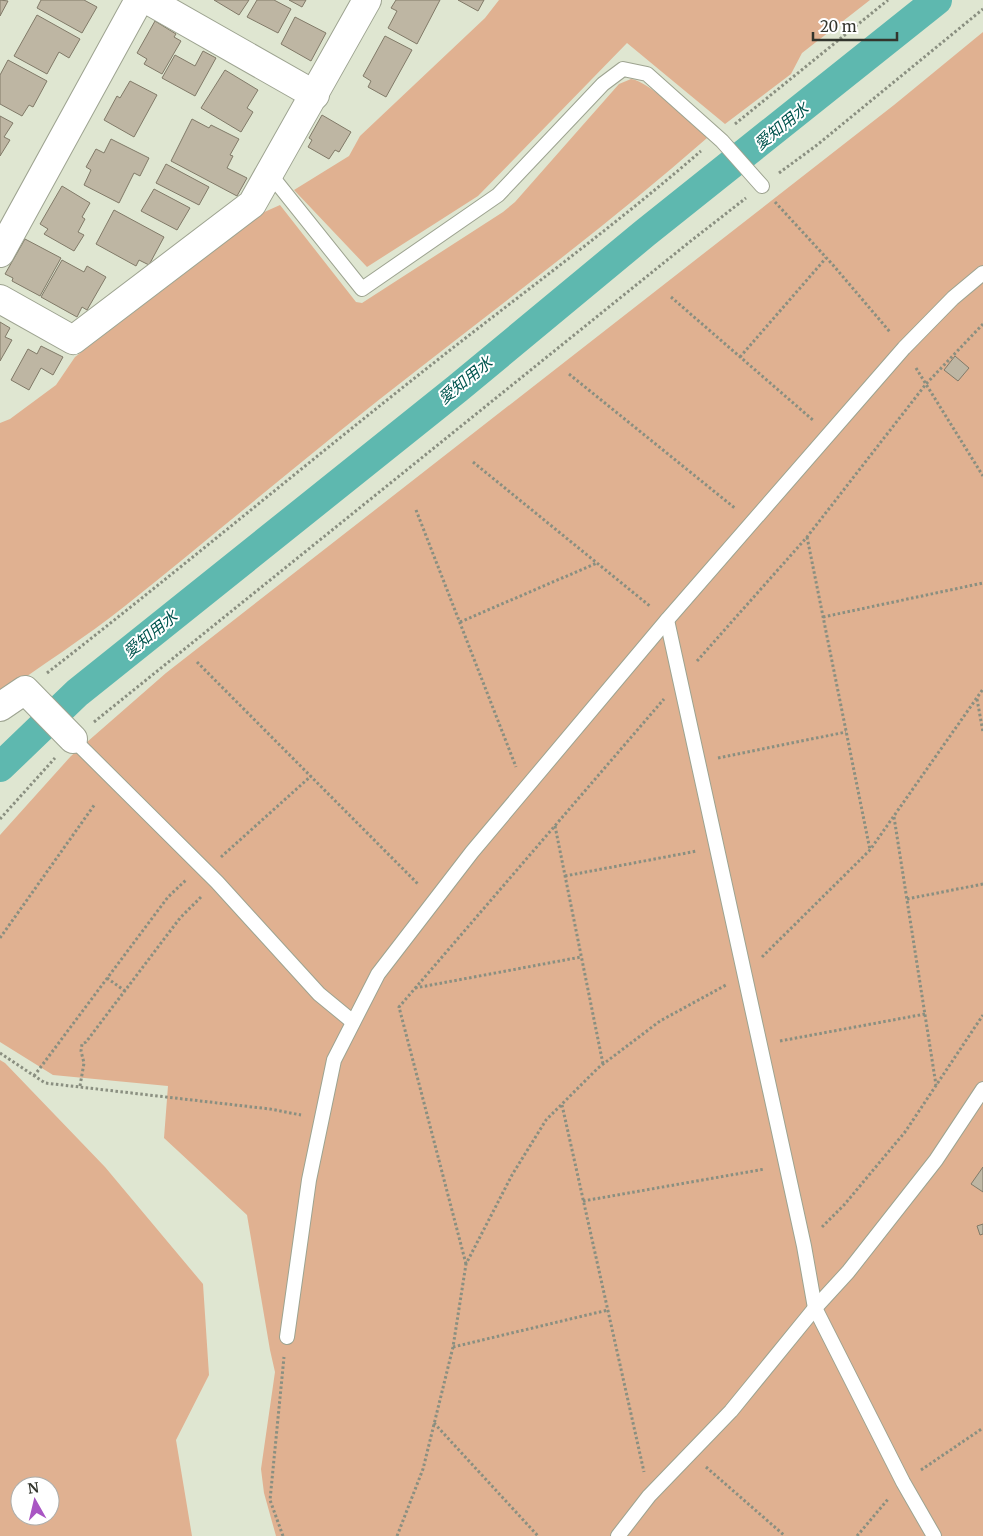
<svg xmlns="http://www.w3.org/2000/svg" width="983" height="1536" viewBox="0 0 983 1536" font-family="Merriweather,'Noto Sans JP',serif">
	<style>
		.green { fill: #e0b191; fill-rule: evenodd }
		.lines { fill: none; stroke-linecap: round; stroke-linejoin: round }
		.canal { stroke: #5eb8af; stroke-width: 30 }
		.building { fill: #beb6a3; stroke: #817a68 }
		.lane-casing { stroke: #9da390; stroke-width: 16 }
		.street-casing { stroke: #9da390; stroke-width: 30 }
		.path { stroke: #8a8f80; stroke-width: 3; stroke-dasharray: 2.5 2.5; stroke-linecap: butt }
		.lane { stroke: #fff; stroke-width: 14 }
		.street { stroke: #fff; stroke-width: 28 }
		.labels { text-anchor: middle; stroke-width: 4; stroke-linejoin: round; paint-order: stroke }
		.water-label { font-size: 16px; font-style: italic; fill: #00544e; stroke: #fff }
	</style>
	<rect width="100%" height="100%" fill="#dfe6d1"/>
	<g class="green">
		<polygon points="499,0 870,0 802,53 791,74 725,124 627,43 478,196 367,267 294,190 349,156 360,136 485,18"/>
		<polygon points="983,32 983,1536 276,1536 264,1493 261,1469 275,1372 270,1350 247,1215 164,1138 168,1086 53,1075 0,1042 0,835 71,756 166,673 894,105"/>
		<path d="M 631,79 C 649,81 693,124 707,138 C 615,219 517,292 421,367 C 320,445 224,527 125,606 C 85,638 41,665 0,696 L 0,423 L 10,419 L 56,385 L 75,357 L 197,264 L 260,214 L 280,205 L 356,302 L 362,303 L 503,212 L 515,202 L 619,84 Z"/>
		<path d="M 0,1060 L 5,1063 L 105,1167 L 203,1284 L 209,1375 L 176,1440 L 192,1536 L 0,1536 ZM 20,1486 L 50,1486 L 50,1516 L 20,1516 Z"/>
	</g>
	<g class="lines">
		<polyline class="canal" points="0,767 77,693 458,388 645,233 937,0"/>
	</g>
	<g class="building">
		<polygon points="0,0 8,1 0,16"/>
		<polygon points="41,0 84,0 97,7 82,33 37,8"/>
		<polygon points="214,0 249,0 239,15"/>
		<polygon points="257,0 274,0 291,9 278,33 247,17"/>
		<polygon points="289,0 306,0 302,7"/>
		<polygon points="396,0 440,0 417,44 388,28 397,11 391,8"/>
		<polygon points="458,0 484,0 478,11"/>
		<polygon points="37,15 80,39 69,58 59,52 47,74 14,56"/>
		<polygon points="295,17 326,33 311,61 281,44"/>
		<polygon points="155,21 176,34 174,37 181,41 162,74 144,64 147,59 137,53"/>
		<polygon points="385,36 412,50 386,97 368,87 371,81 363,76"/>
		<polygon points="203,51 216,58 195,96 162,78 175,55 195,66"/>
		<polygon points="8,60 47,81 33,107 29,105 22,116 0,104 0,75"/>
		<polygon points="225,70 258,90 247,108 253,112 241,132 201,108"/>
		<polygon points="130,81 157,95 134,137 104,120 117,96 120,98"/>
		<polygon points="322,115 351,132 339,152 335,150 329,159 308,147 312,140 309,138"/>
		<polygon points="0,116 13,123 4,137 10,140 0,156"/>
		<polygon points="192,119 209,128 211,125 239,139 230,155 233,156 227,168 247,178 237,196 171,161"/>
		<polygon points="111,139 149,158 140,176 134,173 119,203 84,185 91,170 86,167 96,149 104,153"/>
		<polygon points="166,164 209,187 199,205 156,183"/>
		<polygon points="62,186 90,203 82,217 85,219 78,232 84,235 74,251 44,234 48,229 40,224"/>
		<polygon points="154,189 190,208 177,230 141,211"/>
		<polygon points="114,210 164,237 149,265 139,260 136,266 96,244"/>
		<polygon points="25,239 61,258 40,296 12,281 13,278 5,274"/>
		<polygon points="62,260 84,272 87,266 106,277 87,310 82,307 77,317 41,297"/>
		<polygon points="0,322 10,328 5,337 12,340 0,361"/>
		<polygon points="41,346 63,357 53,375 41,368 29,390 11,380 28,349 37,354"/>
		<polygon points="955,356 969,368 958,381 944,370"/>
		<polygon points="983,1167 983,1192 971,1184"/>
		<polygon points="983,1224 983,1234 980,1235 977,1226"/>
	</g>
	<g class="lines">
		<g class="lane-casing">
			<g id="lane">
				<polyline points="270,174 362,289 498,195 603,84 623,69 647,74 722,141 762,186"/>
				<polyline points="667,620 804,1246 815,1308 903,1482 934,1536"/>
				<polyline points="73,739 217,882 319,994 353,1022"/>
				<polyline points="287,1337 309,1180 334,1060 378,974 472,852 667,620 904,348 953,298 983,273"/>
				<polyline points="618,1536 649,1496 731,1411 815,1308 848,1272 936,1160 983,1089"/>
			</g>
		</g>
		<g class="street-casing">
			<g id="street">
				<polyline points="148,0 315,95"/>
				<polyline points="0,253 139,0"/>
				<polyline points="0,299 73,340 252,204 367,0"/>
				<polyline points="0,707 25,690 73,739"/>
			</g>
		</g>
		<g class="path">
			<polyline points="735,124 888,0"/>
			<polyline points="779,173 817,145 983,9"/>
			<polyline points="775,202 833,265 890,332"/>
			<polyline points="671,297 814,421"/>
			<polyline points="740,357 826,258"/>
			<polyline points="916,368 983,476"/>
			<polyline points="569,374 736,509"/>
			<polyline points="473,462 651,607"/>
			<polyline points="416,510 516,767"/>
			<polyline points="807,537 870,850"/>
			<polyline points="823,617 983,583"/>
			<polyline points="460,622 597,563"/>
			<polyline points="697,661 807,537 926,384 983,324"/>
			<polyline points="197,662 419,885"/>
			<path d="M 47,673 C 173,575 296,472 421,373 C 514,299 611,229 701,151"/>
			<polyline points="977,699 983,732"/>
			<polyline points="94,722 692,240 746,198"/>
			<polyline points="718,758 846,732"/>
			<polyline points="894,817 936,1085"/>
			<polyline points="0,819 55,758"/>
			<polyline points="555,826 603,1064"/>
			<polyline points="221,857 311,776"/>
			<polyline points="565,876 697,851"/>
			<polyline points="907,899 983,884"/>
			<polyline points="0,938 95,804"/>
			<polyline points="762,957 870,850 983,689"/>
			<polyline points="107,978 125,991"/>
			<polyline points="415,988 581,957"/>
			<polyline points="780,1041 925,1014"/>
			<polyline points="0,1053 45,1083 270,1109 301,1115"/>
			<polyline points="34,1076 168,897 186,880"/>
			<polyline points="80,1086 84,1063 81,1051 82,1044 86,1042 180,918 202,896"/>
			<polyline points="562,1105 644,1472"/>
			<polyline points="583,1201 765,1169"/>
			<polyline points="822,1227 844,1205 905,1132 983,1015"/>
			<polyline points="466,1264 399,1007 664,699"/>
			<polyline points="453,1347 608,1310"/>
			<polyline points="434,1423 538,1536"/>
			<polyline points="706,1467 785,1536"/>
			<polyline points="921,1470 983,1428"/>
			<polyline points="283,1536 270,1500 284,1357"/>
			<polyline points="397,1536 423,1469 453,1347 466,1264 512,1175 546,1120 598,1068 660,1021 726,985"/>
			<polyline points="857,1536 889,1498"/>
		</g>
		<use href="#lane" class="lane"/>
		<use href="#street" class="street"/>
	</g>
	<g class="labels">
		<g class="water-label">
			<text transform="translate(781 126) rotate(-39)" y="6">愛知用水</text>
			<text transform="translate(465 380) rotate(-39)" y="6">愛知用水</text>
			<text transform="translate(150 634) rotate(-39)" y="6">愛知用水</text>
		</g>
	</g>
	<g transform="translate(35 1501) rotate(352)"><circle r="24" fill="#ffffff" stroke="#adaeab"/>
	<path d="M0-4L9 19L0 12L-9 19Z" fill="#a955c3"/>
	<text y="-8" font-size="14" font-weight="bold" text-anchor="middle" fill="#33352d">N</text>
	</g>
	<path d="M813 32v8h84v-8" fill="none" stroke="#33352d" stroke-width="2.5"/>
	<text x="820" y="32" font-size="15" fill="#33352d" stroke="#ffffff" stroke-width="4" paint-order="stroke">20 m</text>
</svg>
